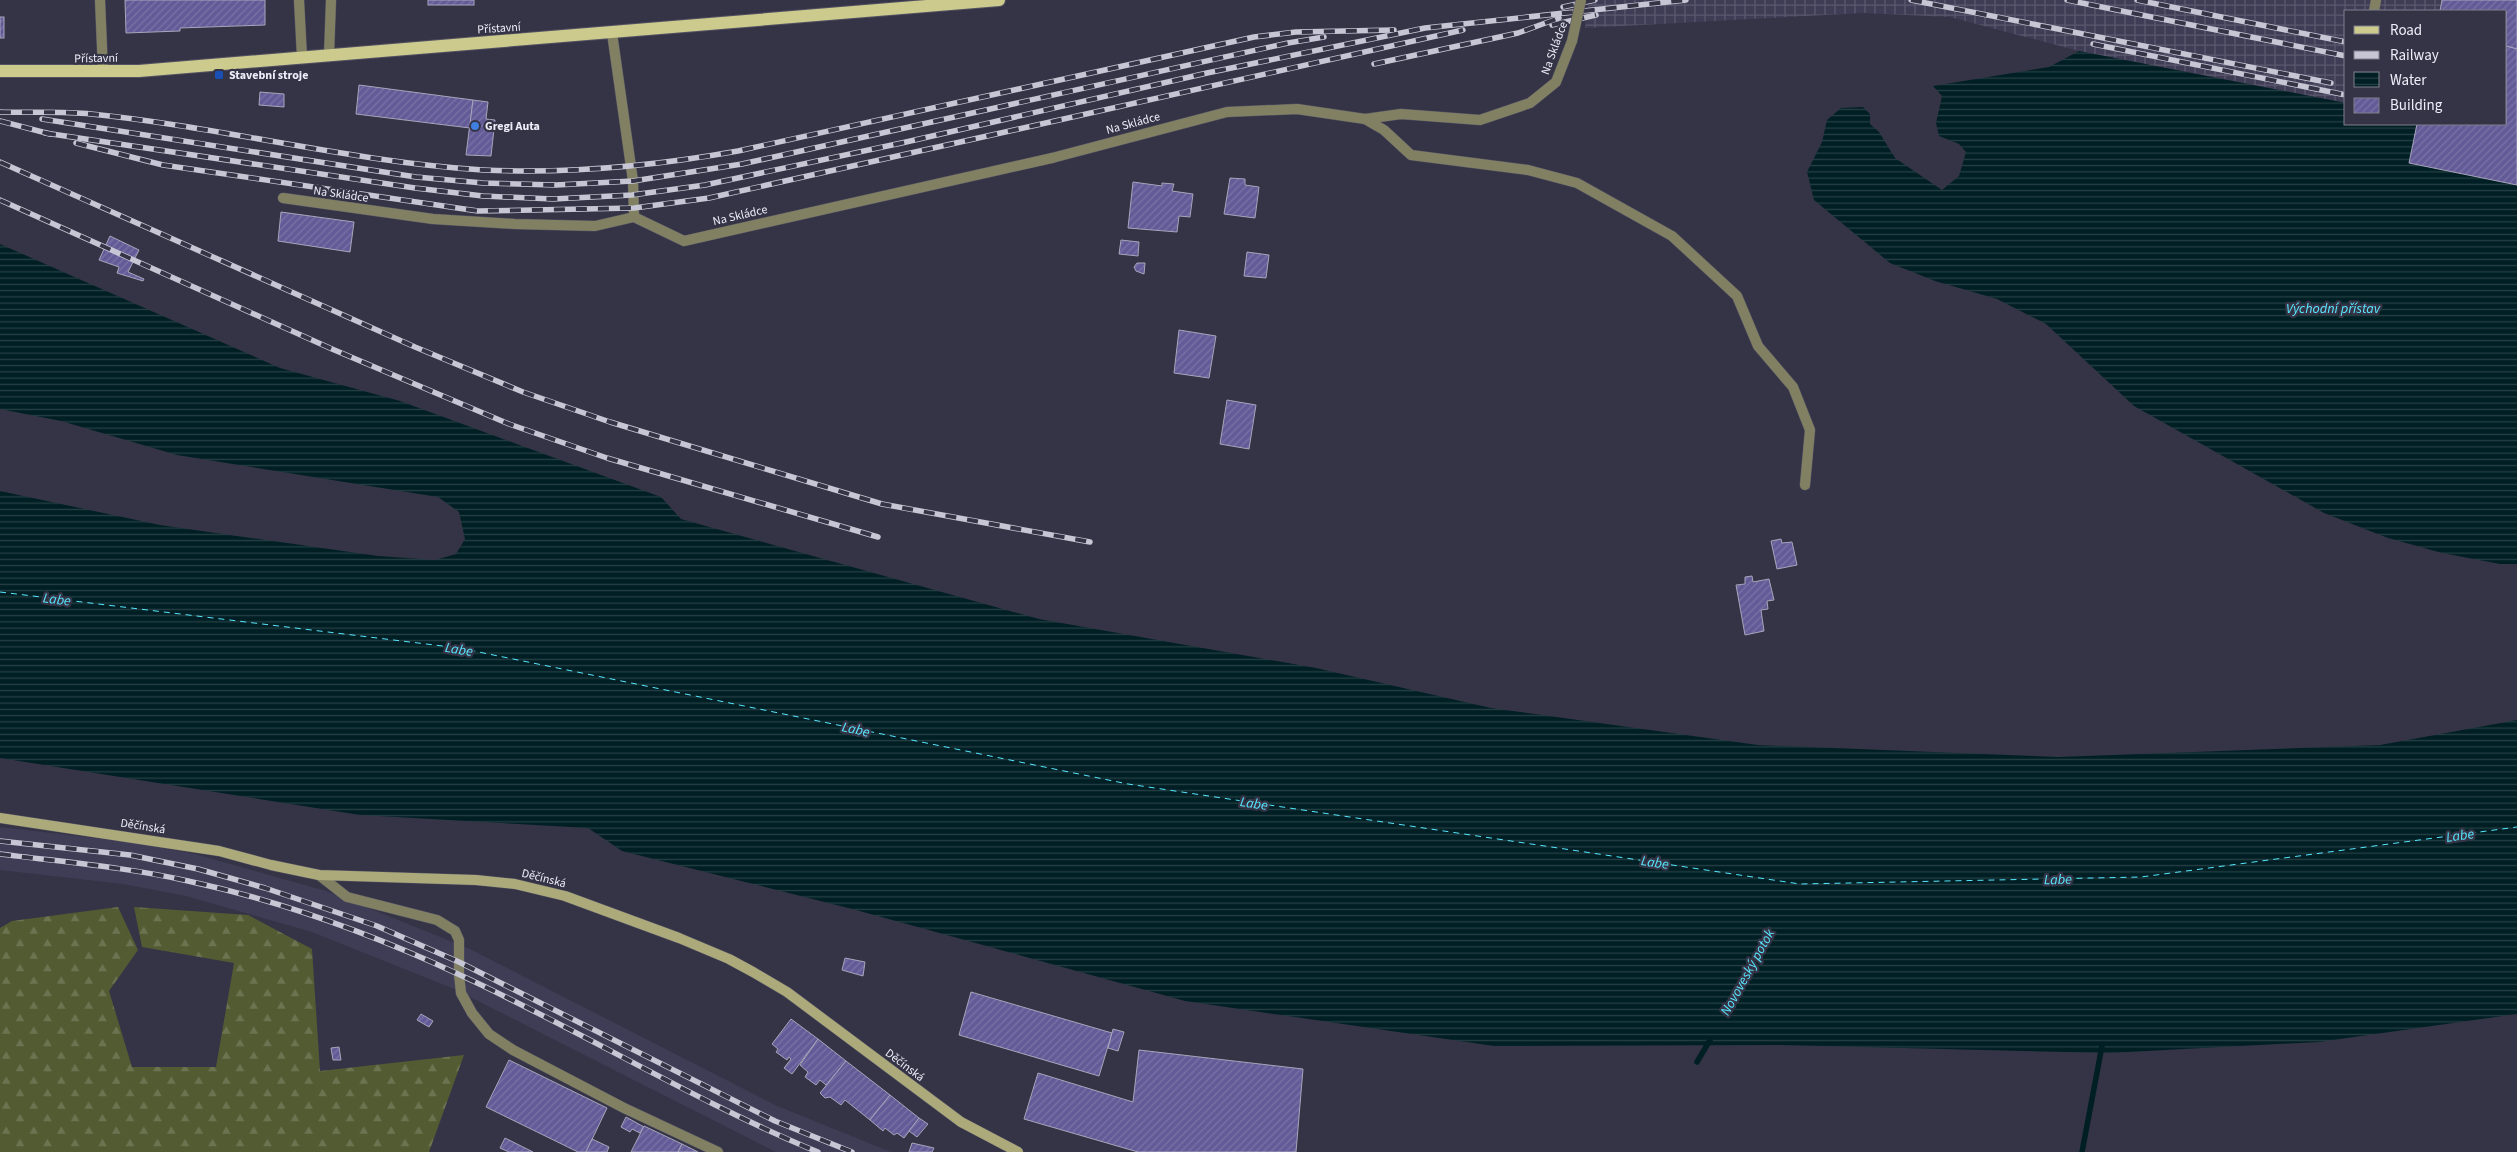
<svg xmlns="http://www.w3.org/2000/svg" width="2517" height="1152" viewBox="0 0 2517 1152" font-family="'Source Sans 3',sans-serif">
	<style>
		.industrial { fill: url(#industrial-grid) }
		.built { fill: #3f3c55 }
		.forest { fill: url(#forest-firs) }
		.water { fill: url(#water-rules) }
		.lines { fill: none; stroke-linecap: round; stroke-linejoin: round }
		.stream { stroke: #001f24; stroke-width: 5.5 }
		.ferry { stroke: #57e7fe; stroke-width: 1; stroke-dasharray: 6 5; stroke-linecap: butt }
		.building { fill: url(#building-hatch); stroke: #a7a5bb }
		.service-casing { stroke: #535263; stroke-width: 11 }
		.minor-casing { stroke: #535263; stroke-width: 11 }
		.secondary-casing { stroke: #535263; stroke-width: 11 }
		.primary-casing { stroke: #535263; stroke-width: 14 }
		.service { stroke: #818063; stroke-width: 10 }
		.minor { stroke: #818063; stroke-width: 10 }
		.secondary { stroke: #acaa7b; stroke-width: 10 }
		.primary { stroke: #ccca8d; stroke-width: 12 }
		.rail-casing { stroke: #c7c6d4; stroke-width: 5.5 }
		.rail { stroke: #353446; stroke-width: 4; stroke-dasharray: 11; stroke-linecap: butt }
		.minor-bridge-casing { stroke: #535263; stroke-width: 11; stroke-linecap: butt }
		.minor-bridge { stroke: #818063; stroke-width: 10 }
		.transit-dot { fill: #1a4fb4; stroke: #353446; stroke-width: 2 }
		.shop-dot { fill: #3f7fe0; stroke: #353446; stroke-width: 2 }
		.labels { text-anchor: middle; stroke-width: 4.5; stroke-linejoin: round; paint-order: stroke }
		.street-label { font-size: 12px; fill: #eeedf9; stroke: #353446 }
		.poi-label { font-size: 12px; font-weight: bold; fill: #eeedf9; stroke: #353446; text-anchor: start }
		.water-label { font-size: 14px; font-style: italic; fill: #57e7fe; stroke: #353446 }
	</style>
	<defs>
		<pattern id="industrial-grid" width="8" height="8" patternUnits="userSpaceOnUse" patternTransform="scale(1.25)"><rect width="8" height="8" fill="#3f3c55"/><path d="M0 4h8M4 0v8" fill="none" stroke="#5b586e"/></pattern>
		<pattern id="forest-firs" width="22" height="20" patternUnits="userSpaceOnUse" patternTransform="scale(1.25)"><rect width="22" height="20" fill="#525b32"/><path d="M5 1l3.5 6h-7zM16 11l3.5 6h-7z" fill="#6b7350"/></pattern>
		<pattern id="water-rules" width="6" height="5" patternUnits="userSpaceOnUse" patternTransform="scale(1.25)"><rect width="6" height="5" fill="#001f24"/><path d="M0 2.5h6" fill="none" stroke="#264045"/></pattern>
		<pattern id="building-hatch" width="6" height="6" patternUnits="userSpaceOnUse" patternTransform="scale(1.25)"><rect width="6" height="6" fill="#635b97"/><path d="M-1 1l2-2M0 6l6-6M5 7l2-2" fill="none" stroke="#7a73a6"/></pattern>
	</defs>
	<rect width="100%" height="100%" fill="#353446"/>
	<polygon class="industrial" points="1589,0 2517,0 2517,136 2452,124 2506,124 2506,11 2346,11 2346,103 2079,51 1950,17 1863,13 1585,28"/>
	<polygon class="built" points="0,827 129,842 195,854 326,891 470,949 775,1105 891,1152 776,1152 452,988 312,932 186,896 123,884 0,870"/>
	<polygon class="forest" points="118,907 138,950 109,991 132,1067 216,1067 234,963 142,947 134,907 248,915 312,949 320,1071 464,1055 429,1152 0,1152 0,928 12,921"/>
	<g class="water">
		<polygon points="2079,51 2346,103 2346,124 2452,124 2517,136 2517,564 2500,564 2442,553 2388,538 2324,513 2134,406 2046,324 1997,299 1935,281 1890,263 1814,200 1807,172 1822,142 1827,120 1841,108 1863,107 1870,114 1870,124 1879,132 1895,158 1942,190 1959,176 1966,152 1959,144 1939,136 1936,123 1942,96 1933,86 2049,67"/>
		<polygon points="0,244 280,368 400,401 661,497 681,519 1039,619 1316,668 1491,708 1758,745 2058,757 2380,745 2517,720 2517,1014 2319,1042 2109,1053 1780,1045 1494,1046 1185,1001 856,910 622,851 588,828 360,815 0,758 0,491 160,525 378,556 435,560 456,554 465,539 459,512 438,497 177,455 61,421 0,409"/>
	</g>
	<g class="lines">
		<g class="stream">
			<polyline points="1697,1062 1710,1040"/>
			<polyline points="2082,1152 2102,1046"/>
		</g>
		<polyline class="ferry" points="0,592 459,648 1128,784 1800,884 2141,877 2517,827"/>
	</g>
	<g class="building">
		<polygon points="125,0 265,0 265,25 180,28 180,31 126,33"/>
		<rect x="428" y="0" width="46" height="5"/>
		<polygon points="2442,0 2517,0 2517,49 2506,46 2506,11 2440,11"/>
		<rect x="0" y="17" width="4" height="21"/>
		<polygon points="2506,46 2517,49 2517,185 2409,163 2417,124 2506,124"/>
		<polygon points="359,85 473,100 470,128 356,114"/>
		<polygon points="260,92 284,94 284,107 259,105"/>
		<polygon points="473,100 488,102 486,119 495,120 491,156 466,155"/>
		<polygon points="1230,178 1245,179 1245,185 1259,187 1255,218 1224,214"/>
		<polygon points="1133,182 1162,186 1162,183 1174,184 1172,191 1193,194 1190,217 1179,216 1177,232 1128,228"/>
		<polygon points="281,212 354,222 350,252 278,241"/>
		<polygon points="110,236 139,250 128,272 144,279 143,281 117,273 119,267 99,260"/>
		<polygon points="1121,240 1139,242 1138,256 1119,254"/>
		<polygon points="1247,252 1269,255 1266,278 1244,276"/>
		<polygon points="1137,263 1145,263 1144,274 1136,271 1134,267"/>
		<polygon points="1179,330 1216,336 1209,378 1174,373"/>
		<polygon points="1227,400 1256,405 1249,449 1220,444"/>
		<polygon points="1781,539 1782,543 1792,542 1797,565 1777,569 1771,541"/>
		<polygon points="1752,576 1753,582 1769,579 1774,600 1767,601 1768,609 1761,610 1764,631 1745,635 1736,585 1745,584 1745,577"/>
		<polygon points="845,958 865,962 863,976 842,970"/>
		<polygon points="971,992 1112,1033 1099,1076 959,1035"/>
		<polygon points="421,1014 433,1021 429,1027 417,1020"/>
		<polygon points="791,1019 818,1039 792,1074 784,1068 791,1059 789,1057 787,1060 776,1052 778,1049 772,1044"/>
		<polygon points="1113,1029 1124,1032 1118,1051 1108,1048"/>
		<polygon points="818,1039 846,1061 826,1085 820,1080 816,1085 805,1077 808,1072 800,1065"/>
		<polygon points="339,1047 341,1060 333,1060 331,1048"/>
		<polygon points="1139,1050 1303,1069 1296,1152 1138,1152 1024,1119 1038,1073 1133,1102"/>
		<polygon points="509,1060 607,1108 586,1152 578,1152 486,1107"/>
		<polygon points="846,1061 890,1095 870,1120 845,1100 841,1105 830,1097 825,1098 820,1093"/>
		<polygon points="890,1095 919,1118 904,1138 897,1133 894,1135 885,1128 883,1131 870,1120"/>
		<polygon points="626,1117 644,1127 640,1133 632,1129 630,1132 621,1127"/>
		<polygon points="919,1118 928,1124 917,1137 909,1131"/>
		<polygon points="644,1126 682,1144 678,1152 631,1152"/>
		<polygon points="505,1138 533,1152 509,1152 500,1148"/>
		<polygon points="592,1139 609,1147 607,1152 586,1152"/>
		<polygon points="912,1143 934,1148 932,1152 909,1152"/>
		<polygon points="682,1144 698,1152 678,1152"/>
	</g>
	<g class="lines">
		<g class="service-casing">
			<g id="service">
				<polyline points="100,0 103,71"/>
				<polyline points="299,0 302,57"/>
				<polyline points="2374,11 2376,0"/>
				<polyline points="1365,119 1384,130 1411,155 1528,170 1577,183 1672,236 1737,296 1758,346 1793,387 1810,430 1805,485"/>
				<polyline points="283,198 433,219 515,224 595,226 634,217 633,181 612,33"/>
				<polyline points="634,217 684,241 1052,158"/>
				<polyline points="319,875 347,897 437,920 455,931 459,940 459,974 461,993 472,1013 489,1034 513,1050 624,1108 718,1152"/>
			</g>
		</g>
		<g class="minor-casing">
			<g id="minor">
				<polyline points="329,55 331,0"/>
				<polyline points="1052,158 1227,112 1297,109 1365,119 1401,114 1480,120 1530,103 1556,82 1572,41"/>
			</g>
		</g>
		<g class="secondary-casing">
			<polyline id="secondary" points="0,818 219,851 271,865 319,875 476,880 515,884 565,896 679,938 729,959 753,972 787,992 961,1122 1018,1152"/>
		</g>
		<g class="primary-casing">
			<polyline id="primary" points="0,71 139,71 999,0"/>
		</g>
		<use href="#service" class="service"/>
		<use href="#minor" class="minor"/>
		<use href="#secondary" class="secondary"/>
		<use href="#primary" class="primary"/>
		<g class="rail-casing">
			<g id="rail">
				<polyline points="1911,0 2331,83"/>
				<polyline points="2067,0 2346,56"/>
				<polyline points="2137,0 2346,42"/>
				<polyline points="1563,7 1595,0"/>
				<polyline points="1552,25 1596,15"/>
				<polyline points="2093,44 2346,95"/>
				<polyline points="1374,64 1518,33 1559,18"/>
				<path d="M 0,112 C 30,113 61,111 91,114 C 222,127 351,162 483,170 C 568,174 654,166 738,151 L 1254,37 L 1296,32 L 1394,30"/>
				<polyline points="42,119 416,177 483,183 556,185 633,181 742,164 1288,43 1324,37"/>
				<polyline points="0,121 50,134"/>
				<polyline points="45,133 415,188 483,196 553,199 632,195 705,185 906,142 1207,73 1425,28 1686,0"/>
				<polyline points="76,143 163,165 478,211 634,208 709,198 1463,30"/>
				<polyline points="0,162 415,347 523,392 610,422 882,504 1090,542"/>
				<polyline points="0,200 332,349 509,424 607,458 878,537"/>
				<polyline points="0,841 130,855 198,869 265,888 377,926 459,962 775,1121 852,1152"/>
				<path d="M 0,854 C 63,862 126,867 188,881 C 281,901 372,934 458,974 C 580,1030 694,1101 818,1152"/>
			</g>
		</g>
		<use href="#rail" class="rail"/>
		<g class="minor-bridge-casing">
			<polyline id="minor-bridge" points="1572,41 1581,0"/>
		</g>
		<use href="#minor-bridge" class="minor-bridge"/>
	</g>
	<rect class="transit-dot" x="214" y="70" width="10" height="10" rx="2.5"/>
	<circle class="shop-dot" cx="475" cy="126" r="5"/>
	<g class="labels">
		<g class="street-label">
			<text transform="translate(499 28) rotate(-4)" y="4">Přístavní</text>
			<text transform="translate(1554 48) rotate(-70)" y="4">Na Skládce</text>
			<text transform="translate(96 58) rotate(-1)" y="4">Přístavní</text>
			<text transform="translate(1133 123) rotate(-15)" y="4">Na Skládce</text>
			<text transform="translate(341 194) rotate(8)" y="4">Na Skládce</text>
			<text transform="translate(740 215) rotate(-13)" y="4">Na Skládce</text>
			<text transform="translate(143 826) rotate(9)" y="4">Děčínská</text>
			<text transform="translate(544 878) rotate(14)" y="4">Děčínská</text>
			<text transform="translate(905 1065) rotate(37)" y="4">Děčínská</text>
		</g>
		<g class="poi-label">
			<text x="229" y="79">Stavební stroje</text>
			<text x="485" y="130">Gregi Auta</text>
		</g>
		<g class="water-label">
			<text x="2333" y="313">Východní přístav</text>
			<text transform="translate(57 599) rotate(7)" y="5">Labe</text>
			<text transform="translate(459 649) rotate(9)" y="5">Labe</text>
			<text transform="translate(856 729) rotate(12)" y="5">Labe</text>
			<text transform="translate(1254 803) rotate(8)" y="5">Labe</text>
			<text transform="translate(2460 835) rotate(-8)" y="5">Labe</text>
			<text transform="translate(1655 862) rotate(8)" y="5">Labe</text>
			<text transform="translate(2058 879) rotate(-1)" y="5">Labe</text>
			<text transform="translate(1747 972) rotate(-61)" y="5">Novoveský potok</text>
		</g>
	</g>
	<rect x="2344" y="10" width="162" height="115" fill="#353446" stroke="#7f7e8e"/>
	<rect x="2354" y="26" width="25" height="8" fill="#ccca8d" stroke="#7f7e8e"/>
	<text x="2390" y="35" font-size="15" fill="#eeedf9">Road</text>
	<rect x="2354" y="51" width="25" height="8" fill="#c7c6d4" stroke="#7f7e8e"/>
	<text x="2390" y="60" font-size="15" fill="#eeedf9">Railway</text>
	<rect x="2354" y="72" width="25" height="15" fill="url(#water-rules)" stroke="#7f7e8e"/>
	<text x="2390" y="85" font-size="15" fill="#eeedf9">Water</text>
	<rect x="2354" y="98" width="25" height="15" fill="url(#building-hatch)" stroke="#7f7e8e"/>
	<text x="2390" y="110" font-size="15" fill="#eeedf9">Building</text>
</svg>
